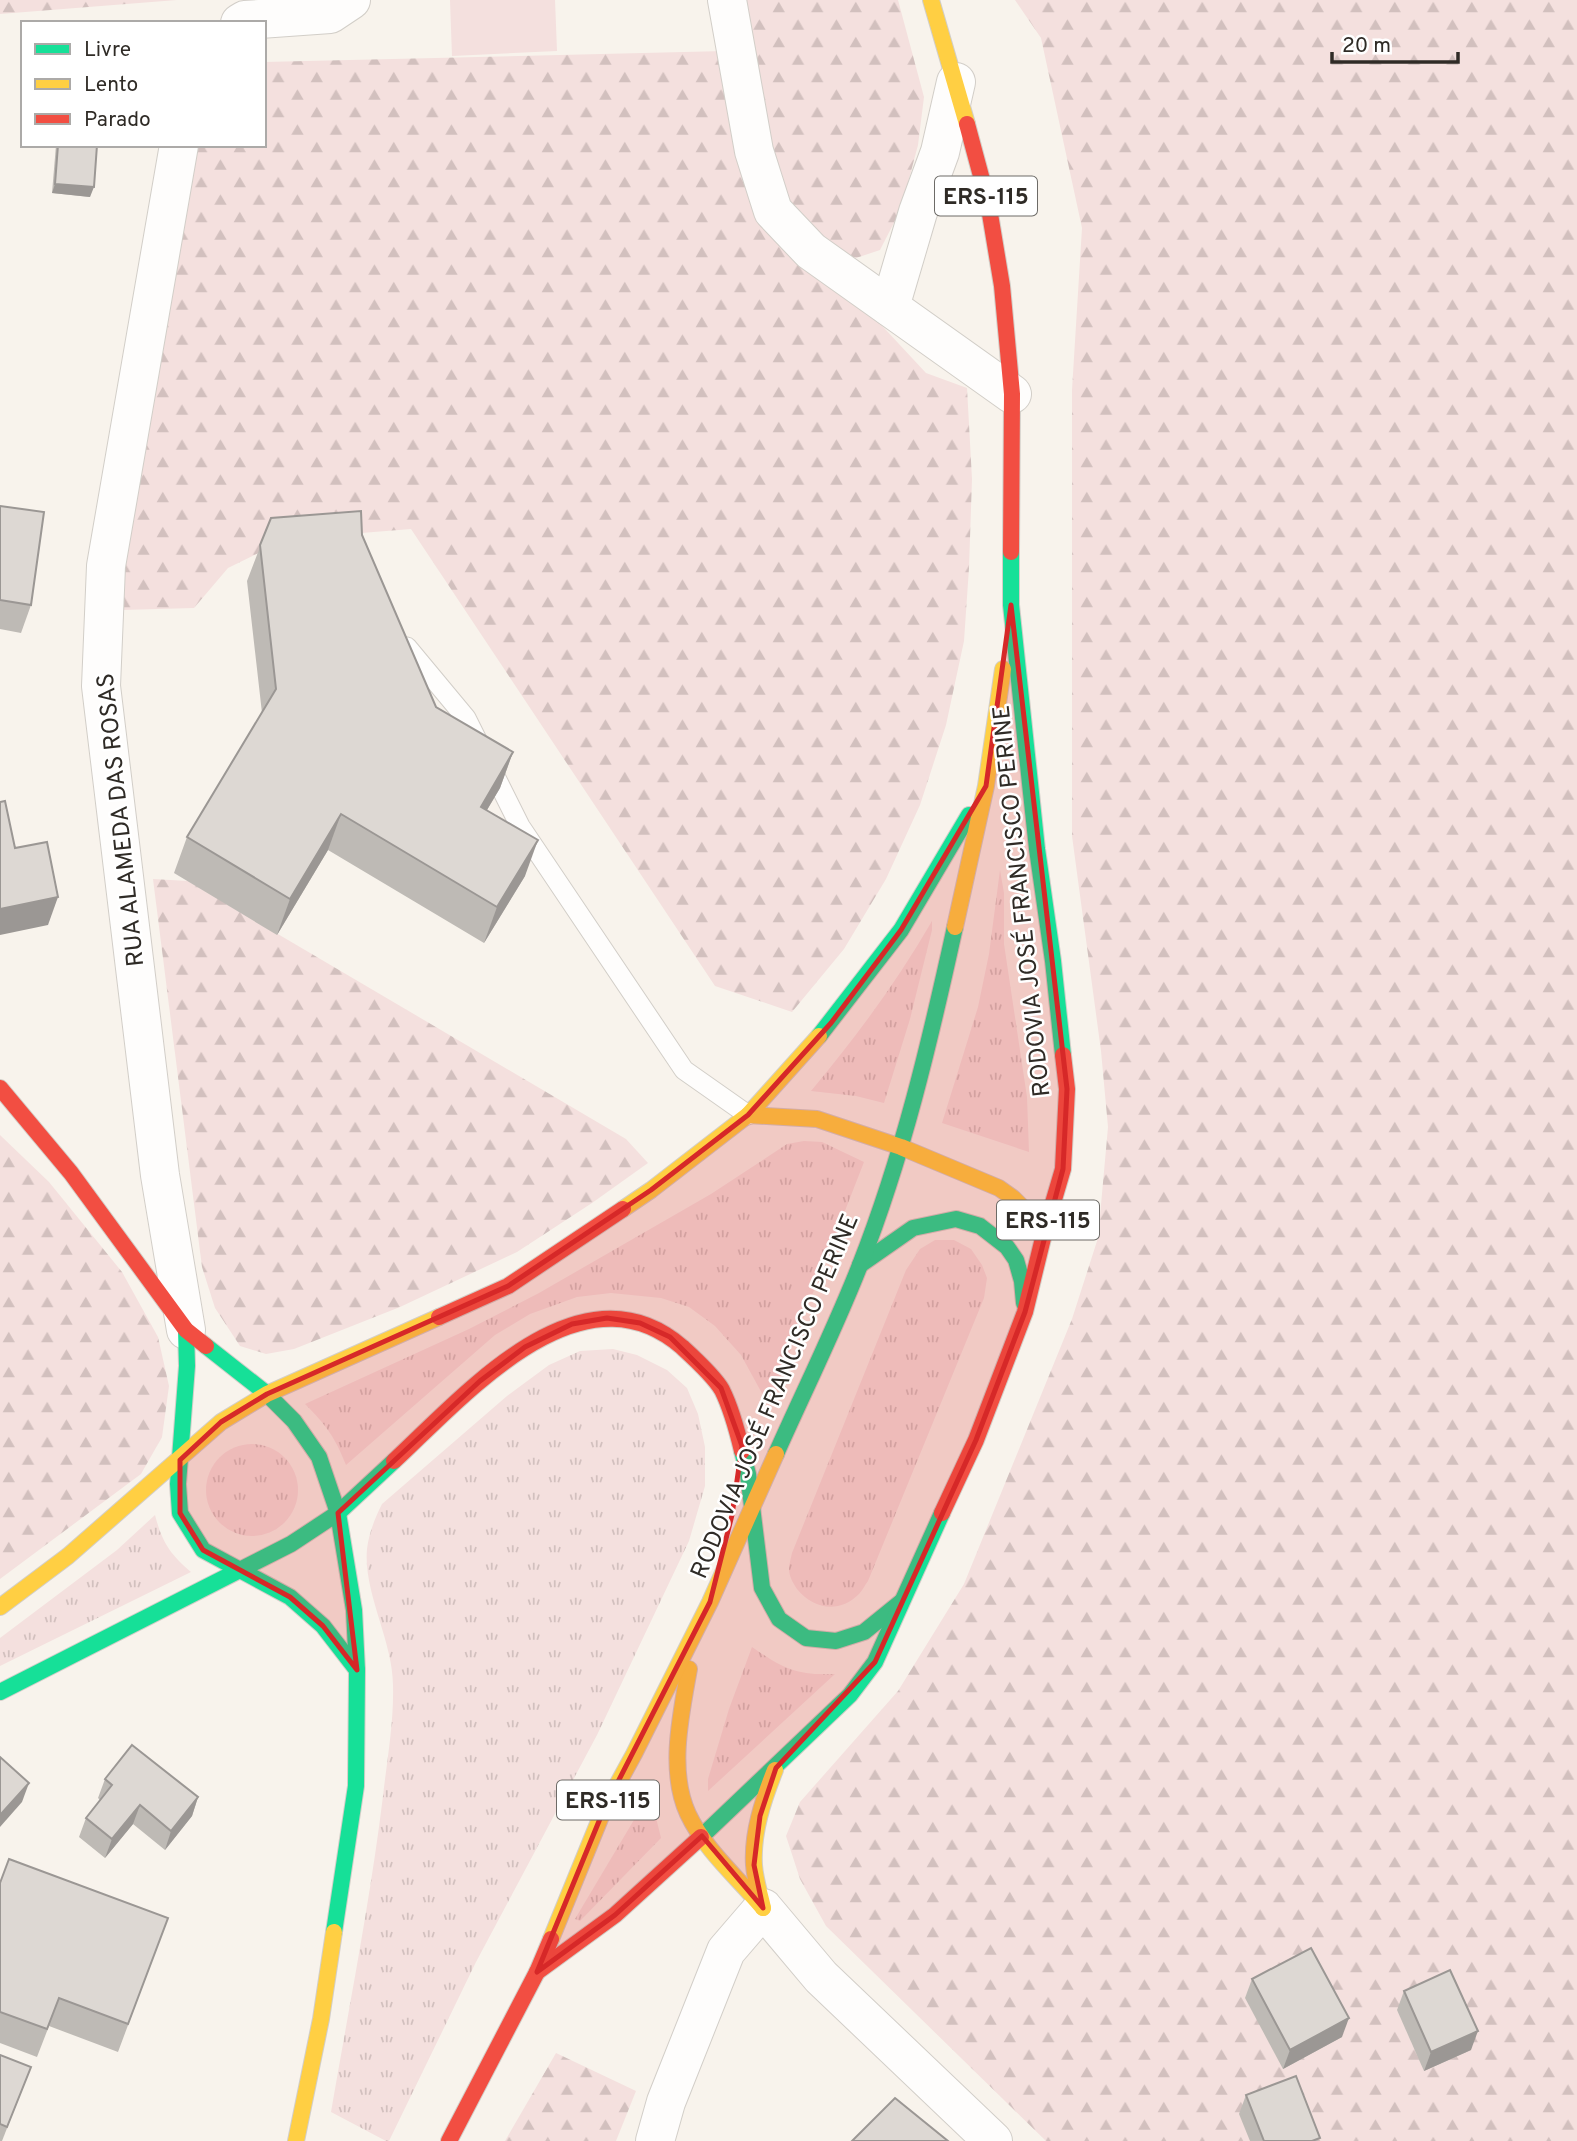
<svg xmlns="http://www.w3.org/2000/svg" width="1577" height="2141" viewBox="0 0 1577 2141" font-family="Overpass,sans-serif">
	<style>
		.grass { fill: url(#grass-tufts) }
		.forest { fill: url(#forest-firs) }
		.pitch { fill: #f4e0de }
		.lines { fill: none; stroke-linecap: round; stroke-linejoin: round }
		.lane-casing { stroke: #d2cec8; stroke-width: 21 }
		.street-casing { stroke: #d2cec8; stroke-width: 40 }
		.fast-casing { stroke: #d2cec8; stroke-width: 18 }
		.slow-casing { stroke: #d2cec8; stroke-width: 18 }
		.jam-casing { stroke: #d2cec8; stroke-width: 18 }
		.lane { stroke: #fefdfc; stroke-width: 19 }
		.street { stroke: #fefdfc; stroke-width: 38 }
		.fast { stroke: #16e098; stroke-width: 16 }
		.slow { stroke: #ffcf43; stroke-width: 16 }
		.jam { stroke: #f24e42; stroke-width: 16 }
		.wall { fill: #bebab5 }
		.shaded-wall { fill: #9b9794 }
		.building { fill: #ddd8d3; stroke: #9b9794; stroke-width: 2 }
		.marked { fill: #d62828; fill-opacity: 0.2; stroke: #d62828; stroke-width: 5; stroke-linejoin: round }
		.labels { text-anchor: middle; stroke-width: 5; stroke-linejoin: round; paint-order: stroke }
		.shield { fill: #fff; stroke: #6d6b67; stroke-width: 2 }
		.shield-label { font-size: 23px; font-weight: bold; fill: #2f2b26 }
		.street-label { font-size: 24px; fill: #2f2b26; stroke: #fff }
	</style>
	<defs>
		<pattern id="grass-tufts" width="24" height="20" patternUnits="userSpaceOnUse" patternTransform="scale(1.75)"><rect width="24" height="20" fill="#f4e0de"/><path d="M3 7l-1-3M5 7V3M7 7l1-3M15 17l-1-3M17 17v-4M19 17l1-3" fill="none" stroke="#d2c0be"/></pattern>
		<pattern id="forest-firs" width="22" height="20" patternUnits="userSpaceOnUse" patternTransform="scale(1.75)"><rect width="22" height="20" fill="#f4e0de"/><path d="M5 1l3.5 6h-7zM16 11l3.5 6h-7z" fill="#d2c0be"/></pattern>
	</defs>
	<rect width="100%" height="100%" fill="#f8f3ec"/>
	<g class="grass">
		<polygon points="1000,870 1004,893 1004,944 1027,1097 1029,1152 942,1123 978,1007 989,954"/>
		<path d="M 932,921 L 932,930 L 910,1019 L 884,1103 L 856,1096 L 811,1091 C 856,1037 897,982 932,921 Z"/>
		<path d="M 804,1141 L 822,1142 L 864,1162 L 769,1406 L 741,1355 L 715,1326 L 689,1307 L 661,1298 L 611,1293 L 577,1297 L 530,1314 L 495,1335 L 346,1465 C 335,1437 326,1425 305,1404 L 469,1329 L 539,1293 L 711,1194 L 787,1144 Z"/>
		<path d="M 935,1240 L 954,1240 L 971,1249 L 982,1265 L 987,1278 L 984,1298 L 868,1581 C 865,1585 862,1591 859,1594 C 839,1614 813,1609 797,1589 C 793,1583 789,1576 789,1569 C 789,1564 791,1558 792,1553 L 906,1270 L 920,1249 Z"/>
		<path d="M 613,1349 L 637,1355 L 667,1370 L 687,1388 L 698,1414 L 705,1447 L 705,1486 L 689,1541 L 597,1735 L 476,1962 L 389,2141 L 386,2141 L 331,2112 C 349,2007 370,1902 383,1796 C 387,1760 394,1722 393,1685 C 393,1641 363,1592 367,1549 C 369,1533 375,1518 382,1504 L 507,1396 L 549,1365 L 580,1351 Z"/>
		<circle cx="252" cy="1490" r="46"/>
		<path d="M 155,1515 C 162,1542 170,1554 191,1572 L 0,1666 L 0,1638 L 117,1550 Z"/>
		<path d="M 752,1647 C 782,1668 797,1676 835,1674 L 708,1791 L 708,1779 L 729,1709 Z"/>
		<polygon points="650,1793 661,1838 580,1921 575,1919"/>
	</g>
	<g class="forest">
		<polygon points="0,0 177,0 0,14"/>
		<polygon points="741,0 898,0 924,97 918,145 901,209 880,250 856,258 823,247 787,206 765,148"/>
		<polygon points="1015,0 1577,0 1577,2141 1046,2141 826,1926 800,1879 786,1836 800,1802 898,1691 964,1584 1072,1319 1098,1238 1108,1127 1101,1051 1072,836 1072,390 1082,228 1041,38"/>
		<polygon points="725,51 744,168 872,315 926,373 967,388 972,479 969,568 964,641 946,725 920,805 886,879 844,949 792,1012 715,986 411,529 287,539 228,568 194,608 122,610 122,560 192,145 264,145 264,62"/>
		<polygon points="153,879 188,881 626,1139 648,1163 592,1203 517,1252 400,1307 294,1349 266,1354 240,1346 215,1308 202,1267"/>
		<polygon points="0,1135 49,1182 122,1272 158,1337 169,1386 162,1437 141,1474 0,1579"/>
		<polygon points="556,2053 636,2091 616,2141 505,2141"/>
	</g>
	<polygon class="pitch" points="450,0 555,0 557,51 452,56"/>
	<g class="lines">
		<g class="lane-casing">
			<polyline id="lane" points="407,647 466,718 520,826 684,1070 748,1115"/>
		</g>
		<g class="street-casing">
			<g id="street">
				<polyline points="727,0 754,151 773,211 811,251 1012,394"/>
				<polyline points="240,23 245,20 330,14 351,0"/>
				<polyline points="179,145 106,566 101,686 160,1175 186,1330"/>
				<polyline points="890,307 918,212 940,152 956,82"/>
				<polyline points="655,2141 666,2102 726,1951 763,1908 821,1977 993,2141"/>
			</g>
		</g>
		<g class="fast-casing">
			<g id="fast">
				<polyline points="1011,552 1011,605 1037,849 1053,961 1063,1055"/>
				<polyline points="819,1036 901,930 969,815"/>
				<polyline points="860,1265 913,1228 956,1219 980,1226 1007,1247 1016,1260 1022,1281 1024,1303"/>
				<polyline points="186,1330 187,1366 178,1484 180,1513 203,1550 290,1597 323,1626 357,1670"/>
				<polyline points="206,1346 267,1394 294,1421 319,1457 338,1513 354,1610 357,1670 356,1786 334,1932"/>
				<polyline points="742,1451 748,1474 762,1588 779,1619 806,1638 836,1641 864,1632 901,1602"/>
				<path d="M 776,1454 C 804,1391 835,1329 860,1265 C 903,1156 930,1041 955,927"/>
				<polyline points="0,1692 291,1544 338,1513 394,1461"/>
				<polyline points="701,1837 850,1695 875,1662 942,1513"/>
			</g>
		</g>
		<g class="slow-casing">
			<g id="slow">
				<polyline points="931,0 967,124"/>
				<polyline points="955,927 986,786 1003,669"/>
				<polyline points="748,1115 817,1119 901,1147 999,1188 1013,1198 1045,1230"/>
				<polyline points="623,1209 651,1190 748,1115 819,1036"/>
				<polyline points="0,1607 68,1556 221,1422 267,1394 439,1317"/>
				<path d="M 689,1669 C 681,1714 668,1771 688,1814 C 705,1850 738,1878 763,1908"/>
				<path d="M 763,1908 C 760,1894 755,1880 754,1865 C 752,1833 763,1800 775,1770"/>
				<polyline points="551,1939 604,1809 634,1754 710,1602 776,1454"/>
				<polyline points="296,2141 321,2019 334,1932"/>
			</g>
		</g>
		<g class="jam-casing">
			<g id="jam">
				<polyline points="967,124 988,202 1002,286 1012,394 1011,552"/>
				<polyline points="0,1088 71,1173 186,1330 206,1346"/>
				<polyline points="439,1317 508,1286 623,1209"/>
				<path d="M 394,1461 C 464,1396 581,1260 682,1347 C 694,1358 714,1376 722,1390 C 731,1408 737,1430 742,1451"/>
				<polyline points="942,1513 976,1440 1025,1312 1045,1230 1063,1169 1067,1089 1063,1055"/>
				<polyline points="537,1972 615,1915 701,1837"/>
				<polyline points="449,2141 537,1972 551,1939"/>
			</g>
		</g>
		<use href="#lane" class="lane"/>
		<use href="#street" class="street"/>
		<use href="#fast" class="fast"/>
		<use href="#slow" class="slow"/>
		<use href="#jam" class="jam"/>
	</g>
	<g class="wall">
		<polygon points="56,145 97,145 90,197 52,193"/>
		<polygon points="0,506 31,605 21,633 0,629"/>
		<polygon points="271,518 362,535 436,707 513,752 500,788 487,810 525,876 484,943 328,850 277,935 174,873 187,837 262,713 247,581"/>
		<polygon points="105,1779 198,1797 192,1816 165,1850 133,1824 105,1858 79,1837 86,1818 100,1800 98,1798"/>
		<polygon points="0,1883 168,1918 118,2052 49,2026 37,2057 0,2043"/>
		<polygon points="1252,1979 1342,2037 1283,2069 1245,1998"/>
		<polygon points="1404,1991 1471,2050 1424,2071 1397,2010"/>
		<polygon points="0,2055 31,2067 2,2141 0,2141"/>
		<polygon points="1246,2095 1319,2141 1250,2141 1239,2114"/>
	</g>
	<g class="shaded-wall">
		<polygon points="55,184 94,187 90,197 52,193"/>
		<polygon points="513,752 500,788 468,842 481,807"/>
		<polygon points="341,814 328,850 277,935 290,899"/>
		<polygon points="538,840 525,876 484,943 497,907"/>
		<polygon points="58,897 48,925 0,935 0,909"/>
		<polygon points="29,1783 22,1802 0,1827 0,1815"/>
		<polygon points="198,1797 192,1816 165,1850 171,1831"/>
		<polygon points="140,1805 133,1824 105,1858 112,1839"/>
		<polygon points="1349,2018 1342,2037 1283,2069 1290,2050"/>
		<polygon points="1478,2031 1471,2050 1424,2071 1431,2052"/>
	</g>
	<g class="building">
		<polygon points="58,145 97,145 94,187 55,184"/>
		<polygon points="0,506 44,512 31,605 0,600"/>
		<polygon points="361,511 362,535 436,707 513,752 481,807 538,840 497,907 341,814 290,899 187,837 276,689 260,545 271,518"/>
		<polygon points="5,801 15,848 47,842 58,897 0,909 0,802"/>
		<polygon points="132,1745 198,1797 171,1831 140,1805 112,1839 86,1818 112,1785 105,1779"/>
		<polygon points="0,1757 29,1783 0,1815"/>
		<polygon points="9,1859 168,1918 128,2024 59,1998 47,2029 0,2012 0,1883"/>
		<polygon points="1311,1948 1349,2018 1290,2050 1252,1979"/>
		<polygon points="1450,1970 1478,2031 1431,2052 1404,1991"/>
		<polygon points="0,2055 31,2067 7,2127 0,2124"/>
		<polygon points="1296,2076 1320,2138 1312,2141 1264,2141 1246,2095"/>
		<polygon points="895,2098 948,2141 852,2141"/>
	</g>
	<path class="marked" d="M 1011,605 L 1067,1089 L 1063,1169 L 1025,1312 L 976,1440 L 875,1662 L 776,1768 L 760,1816 L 754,1865 L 763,1908 L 702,1836 L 615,1915 L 537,1972 L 604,1809 L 710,1602 L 732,1515 L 742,1446 L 721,1388 L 670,1337 L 640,1323 L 607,1318 L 572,1324 L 525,1347 L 480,1381 L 338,1513 L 357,1670 L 323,1626 L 290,1597 L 203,1550 L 180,1513 L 180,1460 L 221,1422 L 267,1394 L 508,1286 L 651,1190 L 748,1115 L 831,1023 L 901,930 L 986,786 Z"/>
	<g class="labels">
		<g class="shield">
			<rect x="935" y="176.5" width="102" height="39" rx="5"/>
			<rect x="997" y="1200.5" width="102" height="39" rx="5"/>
			<rect x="557" y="1780.5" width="102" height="39" rx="5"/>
		</g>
		<g class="shield-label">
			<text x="986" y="204">ERS-115</text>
			<text x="1048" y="1228">ERS-115</text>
			<text x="608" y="1808">ERS-115</text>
		</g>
		<g class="street-label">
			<text transform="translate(120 820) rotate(-96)" y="8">RUA ALAMEDA DAS ROSAS</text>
			<text transform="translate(1021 901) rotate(-96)" y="8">RODOVIA JOSÉ FRANCISCO PERINE</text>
			<text transform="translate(774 1396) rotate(-67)" y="8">RODOVIA JOSÉ FRANCISCO PERINE</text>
		</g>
	</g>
	<rect x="21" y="21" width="245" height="126" fill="#ffffff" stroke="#acaaa8" stroke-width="2"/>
	<rect x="35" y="44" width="35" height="10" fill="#16e098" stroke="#acaaa8" stroke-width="2"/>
	<text x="84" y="56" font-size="21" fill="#2f2b26">Livre</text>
	<rect x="35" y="79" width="35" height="10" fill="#ffcf43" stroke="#acaaa8" stroke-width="2"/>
	<text x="84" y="91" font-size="21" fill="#2f2b26">Lento</text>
	<rect x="35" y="114" width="35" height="10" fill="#f24e42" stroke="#acaaa8" stroke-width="2"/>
	<text x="84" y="126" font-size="21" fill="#2f2b26">Parado</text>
	<path d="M1332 52v10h126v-10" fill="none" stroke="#2f2b26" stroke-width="3.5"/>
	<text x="1342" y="52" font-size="21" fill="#2f2b26" stroke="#ffffff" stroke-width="5" paint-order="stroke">20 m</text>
</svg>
